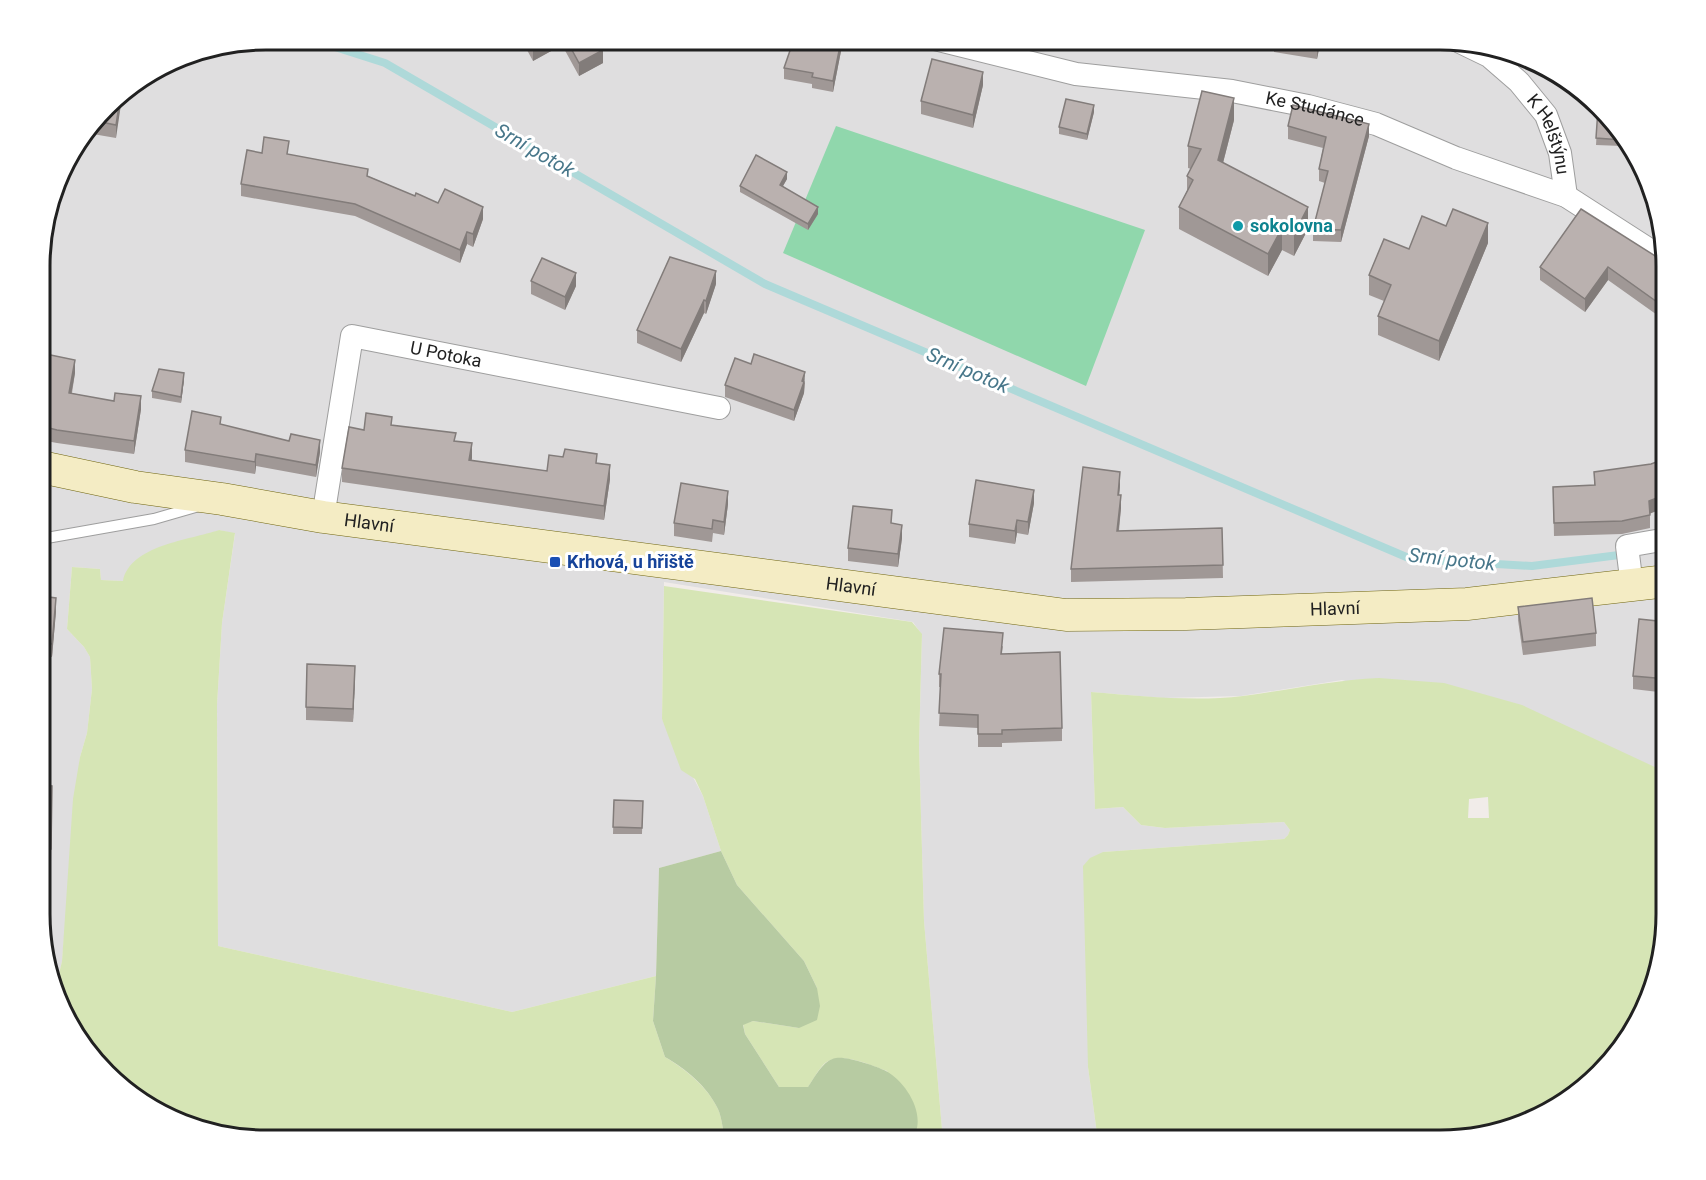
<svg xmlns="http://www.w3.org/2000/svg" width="1706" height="1180" viewBox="0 0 1706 1180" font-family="Roboto,sans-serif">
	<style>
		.residential { fill: #dfdedf }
		.grass { fill: #d6e5b5; fill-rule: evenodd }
		.forest { fill: #b7cba2 }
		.pitch { fill: #90d7ac }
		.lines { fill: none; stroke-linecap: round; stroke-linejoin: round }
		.stream { stroke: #aed9d9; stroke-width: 8 }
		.lane-casing { stroke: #9e9e9e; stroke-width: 12 }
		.street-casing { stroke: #9e9e9e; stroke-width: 24 }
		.secondary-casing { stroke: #706611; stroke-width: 33 }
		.lane { stroke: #fff; stroke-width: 10 }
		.street { stroke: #fff; stroke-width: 22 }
		.secondary { stroke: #f4ecc4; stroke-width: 32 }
		.wall { fill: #a09896 }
		.shaded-wall { fill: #827c7a }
		.building { fill: #bab1af; stroke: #827c7a; stroke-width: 1.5 }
		.culture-dot { fill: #0f9aa8; stroke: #fff; stroke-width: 2 }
		.transit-dot { fill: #1a4fb4; stroke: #fff; stroke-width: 2 }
		.labels { text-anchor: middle; stroke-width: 6; stroke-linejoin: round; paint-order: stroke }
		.street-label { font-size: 18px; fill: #212121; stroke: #fff }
		.culture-label { font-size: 18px; font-weight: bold; fill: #0d838f; stroke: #fff; text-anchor: start }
		.transit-label { font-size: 18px; font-weight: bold; fill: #164399; stroke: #fff; text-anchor: start }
		.water-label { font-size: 20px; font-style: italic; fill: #48778a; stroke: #fff }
		.rim { fill: none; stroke: #212121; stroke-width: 3 }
	</style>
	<rect width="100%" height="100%" fill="#f1ece9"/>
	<polygon class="residential" points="266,39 1455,39 1513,51 1578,86 1643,165 1667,251 1667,777 1657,768 1342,680 1241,696 1163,698 1091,692 1095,809 1123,807 1141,825 1165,828 1284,822 1290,830 1288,835 1284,839 1103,852 1088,1067 1098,1141 943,1141 924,921 919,745 922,635 913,622 664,582 662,719 703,796 721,851 659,868 656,976 512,1012 218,946 217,705 222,623 235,534 219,530 123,581 101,580 100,569 72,567 67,629 84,647 90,657 92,689 87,733 80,757 62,961 56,987 41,944 41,236 63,165 116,95 179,56"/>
	<g class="grass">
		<path d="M 219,530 L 235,533 L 222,623 L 217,705 L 218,946 L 512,1012 L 656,976 L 653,1021 L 665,1057 C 685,1069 707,1086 718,1109 C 722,1118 723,1131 725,1141 L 251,1141 L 193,1129 L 128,1094 L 69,1027 L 56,987 L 62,961 L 73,799 L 80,757 L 87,733 L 92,689 L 90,657 L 84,647 L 67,629 L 72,567 L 100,569 L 101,580 L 123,581 C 130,545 190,540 219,530 Z"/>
		<path d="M 664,586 L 912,622 L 922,634 L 919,745 L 924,921 L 943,1141 L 910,1141 L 914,1137 L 887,1071 C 869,1065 841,1050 824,1064 C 818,1070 813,1080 808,1087 L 779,1087 L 745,1034 L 743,1024 L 753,1021 L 799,1028 L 817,988 L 804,961 L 737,885 L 721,851 L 703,796 L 695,779 L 681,770 L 662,719 Z"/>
		<path d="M 1379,678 L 1444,683 L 1522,705 L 1657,768 L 1667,777 L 1667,929 L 1655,987 L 1620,1052 L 1541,1117 L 1441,1141 L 1098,1141 L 1088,1067 L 1083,866 L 1090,858 L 1103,852 L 1284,839 L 1288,835 L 1290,830 L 1284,822 L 1165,828 L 1141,825 L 1123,807 L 1095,809 L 1091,692 C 1141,696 1193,702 1243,696 C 1289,690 1333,680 1379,678 ZM 1488,797 L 1489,818 L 1468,818 L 1469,799 Z"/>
	</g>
	<path class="forest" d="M 721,851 L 737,885 L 804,961 L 817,988 L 820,1006 L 817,1020 L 799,1028 L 753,1021 L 743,1025 L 745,1034 L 779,1087 L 808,1087 C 815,1077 823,1060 836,1058 C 847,1056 876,1066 886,1071 C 907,1082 930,1120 910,1141 L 725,1141 C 723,1131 722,1118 718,1109 C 707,1086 686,1069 665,1057 L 653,1021 L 656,976 L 659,868 Z"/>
	<polygon class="pitch" points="836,126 1145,230 1086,386 783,253"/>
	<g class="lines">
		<polyline class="stream" points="310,39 385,63 765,284 1411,559 1532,566 1627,554"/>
		<g class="lane-casing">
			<polyline id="lane" points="41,539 154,519 199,506"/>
		</g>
		<g class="street-casing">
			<g id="street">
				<path id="s1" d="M 935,39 L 1076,74 L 1232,91 L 1308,106 L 1376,124 L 1456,158 L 1566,196 L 1667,261"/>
				<path id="s2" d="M 1456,40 L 1489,56 L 1519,82 L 1546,115 L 1560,153 L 1566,196"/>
				<path id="s3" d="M 323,517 L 352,336 L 719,408"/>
				<polyline points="1632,586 1627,546 1667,539"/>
			</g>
		</g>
		<g class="secondary-casing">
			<g id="secondary">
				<path id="s4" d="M 41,467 L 135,487 L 222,499 L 323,517 L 1066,615 L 1186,614 L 1467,604 L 1667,581"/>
			</g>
		</g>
		<use href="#lane" class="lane"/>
		<use href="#street" class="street"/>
		<use href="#secondary" class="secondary"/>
	</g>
	<g class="wall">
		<polygon points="521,39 597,39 603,63 579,76 562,45 533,61"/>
		<polygon points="1102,39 1125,39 1124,45"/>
		<polygon points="1274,39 1321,39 1317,59 1274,52"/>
		<polygon points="1326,39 1339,39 1339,42"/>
		<polygon points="841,51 833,92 812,88 812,84 784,79 784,68"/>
		<polygon points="983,85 973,128 921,114 921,101"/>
		<polygon points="116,95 116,138 87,133"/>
		<polygon points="1598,109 1622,140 1622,146 1596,145"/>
		<polygon points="1094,112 1087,140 1059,134 1059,127"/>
		<polygon points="1234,120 1223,163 1308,229 1294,256 1282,250 1268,276 1179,229 1179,207 1187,191 1187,176 1191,169 1188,168 1188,146"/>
		<polygon points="1288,126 1369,136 1341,242 1313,241 1313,229 1325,183 1319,181 1319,169 1323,148 1288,139"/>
		<polygon points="262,153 289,155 368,176 415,196 438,203 483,219 473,247 467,244 460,263 355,216 241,196 241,184"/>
		<polygon points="787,179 783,186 818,214 808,230 740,192 740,186"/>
		<polygon points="1488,243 1439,361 1378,335 1378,316 1384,301 1369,295 1369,275 1409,249"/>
		<polygon points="1660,259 1667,261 1667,322 1608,280 1585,312 1540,280 1540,267"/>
		<polygon points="531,281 576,286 565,310 531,294"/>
		<polygon points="716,284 706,314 704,313 681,362 637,343 637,330"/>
		<polygon points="41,353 75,373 72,393 141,409 134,454 57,443 41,440"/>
		<polygon points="184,380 181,403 152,398 152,391"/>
		<polygon points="805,383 804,393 794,421 725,397 725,385"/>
		<polygon points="221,425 320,452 316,477 256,466 255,474 185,462 185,450"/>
		<polygon points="392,425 456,441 472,458 471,461 547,471 597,463 610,479 604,520 342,482 342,468 364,430"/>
		<polygon points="1594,472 1650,513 1650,528 1622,534 1554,536 1553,487 1594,486"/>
		<polygon points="1120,485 1119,495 1121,508 1119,531 1222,528 1223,578 1071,582 1071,569"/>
		<polygon points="1034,503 1028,535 1017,533 1015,544 969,537 969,524"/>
		<polygon points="728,504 724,535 713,533 712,542 674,536 674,523"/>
		<polygon points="892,523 902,538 898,567 848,561 848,548"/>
		<polygon points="41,596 56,611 52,657 41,656"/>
		<polygon points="1518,607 1596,633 1596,646 1523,655 1518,620"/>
		<polygon points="1667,622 1667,693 1633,689 1633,676"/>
		<polygon points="1003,646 1002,653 1062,728 1062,741 1002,743 1002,747 978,747 978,728 939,726 941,687 939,687 939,674"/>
		<polygon points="355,679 353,722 306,720 306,707"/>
		<polygon points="41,743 44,755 42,786 52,786 51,862 41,862"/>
		<polygon points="614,800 643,801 642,834 613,834"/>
	</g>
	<g class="shaded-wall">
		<polygon points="549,39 562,39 562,45 533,61 533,48"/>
		<polygon points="1318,39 1321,39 1317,59 1317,46"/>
		<polygon points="841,41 841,51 833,92 833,81"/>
		<polygon points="603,50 603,63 579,76 579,63"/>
		<polygon points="983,72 983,85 973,128 973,115"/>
		<polygon points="123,91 116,138 116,125 121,92"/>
		<polygon points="1234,98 1234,120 1218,182 1218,160"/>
		<polygon points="1094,105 1094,112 1087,140 1087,134"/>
		<polygon points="1369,124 1369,136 1341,242 1341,230"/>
		<polygon points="787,172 787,179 780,191 780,185"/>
		<polygon points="483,207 483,219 473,247 473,234"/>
		<polygon points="818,207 818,214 808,230 808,224"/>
		<polygon points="1308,207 1308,229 1294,256 1294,234"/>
		<polygon points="1488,223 1488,243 1439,361 1439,341"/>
		<polygon points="1282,228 1282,250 1268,276 1268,254"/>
		<polygon points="467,232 467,244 460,263 460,250"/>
		<polygon points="1608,267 1608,280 1585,312 1585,299"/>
		<polygon points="716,271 716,284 706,314 706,301"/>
		<polygon points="576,273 576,286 565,310 565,297"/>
		<polygon points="704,300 704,313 681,362 681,349"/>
		<polygon points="75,360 75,373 69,406 69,393"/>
		<polygon points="805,372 804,393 794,421 794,410"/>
		<polygon points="184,373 184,380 181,403 181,397"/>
		<polygon points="141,396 141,409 134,454 134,441"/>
		<polygon points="320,440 320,452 316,477 316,465"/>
		<polygon points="472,443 472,458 469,475 469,460"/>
		<polygon points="256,454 256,466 255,474 255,462"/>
		<polygon points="610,465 610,479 604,520 604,506"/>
		<polygon points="1120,472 1120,485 1118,508 1118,495"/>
		<polygon points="1034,490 1034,503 1028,535 1028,522"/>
		<polygon points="728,491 728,504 724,535 724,522"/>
		<polygon points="1667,494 1667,507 1649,514 1649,501"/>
		<polygon points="1121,495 1121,508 1117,544 1117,531"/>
		<polygon points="1017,520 1017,533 1015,544 1015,531"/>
		<polygon points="902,525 902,538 898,567 898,554"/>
		<polygon points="56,598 56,611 52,657 52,644"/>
		<polygon points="355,666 355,679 353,722 353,709"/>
	</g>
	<g class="building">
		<polygon points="528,39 549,39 533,48"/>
		<polygon points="566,39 597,39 603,50 579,63"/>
		<polygon points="794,39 833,39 841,41 833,81 812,77 813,73 784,68"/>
		<polygon points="1278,39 1318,39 1317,46"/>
		<polygon points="932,59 983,72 973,115 921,101"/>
		<polygon points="1202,91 1234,98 1218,160 1308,207 1294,234 1282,228 1268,254 1179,207 1193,180 1187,176 1201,149 1188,146"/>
		<polygon points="121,92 116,125 96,121 116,95"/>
		<polygon points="1066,99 1094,105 1087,134 1059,127"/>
		<polygon points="1293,105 1369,124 1341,230 1313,229 1328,171 1319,169 1326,137 1288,126"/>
		<polygon points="1598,109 1622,139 1622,140 1596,138"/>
		<polygon points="264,137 289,141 287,154 368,169 367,176 415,196 416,193 438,203 445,189 483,207 473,234 467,232 460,250 355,204 241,184 247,150 262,153"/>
		<polygon points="756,155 787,172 780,185 818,207 808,224 740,186"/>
		<polygon points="1453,209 1488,223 1439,341 1378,316 1391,285 1369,275 1384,239 1409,249 1422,216 1446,226"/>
		<polygon points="1581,209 1660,259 1667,261 1667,309 1608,267 1585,299 1540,267"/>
		<polygon points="670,257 716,271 706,301 704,300 681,349 637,330"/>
		<polygon points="542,258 576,273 565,297 531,281"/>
		<polygon points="41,353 75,360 69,393 114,401 115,393 141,396 134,441 57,430 41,426"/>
		<polygon points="754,354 805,372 802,381 804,382 794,410 725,385 735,358 751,364"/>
		<polygon points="159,369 184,373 181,397 152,391"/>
		<polygon points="192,411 221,417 220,424 289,441 291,434 320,440 316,465 256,454 255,462 185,450"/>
		<polygon points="366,413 392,417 391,425 456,433 454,441 472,443 469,460 547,471 549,455 563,457 565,449 597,454 596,463 610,465 604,506 342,468 349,427 364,430"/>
		<polygon points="1667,458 1667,494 1649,501 1650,515 1622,521 1554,523 1553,487 1595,485 1594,472 1651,464"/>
		<polygon points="1083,467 1120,472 1118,495 1121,495 1117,531 1222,528 1223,565 1071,569"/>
		<polygon points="976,480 1034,490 1028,522 1017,520 1015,531 969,524"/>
		<polygon points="681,483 728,491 724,522 713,520 712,529 674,523"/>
		<polygon points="853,506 892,510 891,523 902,525 898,554 848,548"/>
		<polygon points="41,596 56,598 52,644 41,643"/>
		<polygon points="1592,598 1596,633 1523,642 1518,607"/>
		<polygon points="1639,619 1667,622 1667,679 1633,676"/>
		<polygon points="944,628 1003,633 1001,654 1060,652 1062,728 1002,730 1002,734 978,734 978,715 939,713 941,674 939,674"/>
		<polygon points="307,664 355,666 353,709 306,707"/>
		<polygon points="41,743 44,743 41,785 52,786 51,849 41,849"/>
		<polygon points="614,800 643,801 642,828 613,827"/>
	</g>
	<circle class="culture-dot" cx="1238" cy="226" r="6"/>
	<rect class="transit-dot" x="549" y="556" width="12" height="12" rx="3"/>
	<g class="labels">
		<g class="street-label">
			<text dy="6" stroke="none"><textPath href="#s1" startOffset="387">Ke Studánce</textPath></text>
			<text dy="6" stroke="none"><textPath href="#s2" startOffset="138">K Helštýnu</textPath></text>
			<text dy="6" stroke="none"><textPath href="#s3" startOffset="279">U Potoka</textPath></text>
			<text dy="6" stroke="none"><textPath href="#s4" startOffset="333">Hlavní</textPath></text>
			<text dy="6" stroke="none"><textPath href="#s4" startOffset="819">Hlavní</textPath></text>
			<text dy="6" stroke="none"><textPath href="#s4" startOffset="1305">Hlavní</textPath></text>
		</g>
		<g class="culture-label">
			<text x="1250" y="232">sokolovna</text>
		</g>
		<g class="transit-label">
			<text x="567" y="568">Krhová, u hřiště</text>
		</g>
		<g class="water-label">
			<text transform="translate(535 150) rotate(30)" y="7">Srní potok</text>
			<text transform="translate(968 370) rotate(23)" y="7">Srní potok</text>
			<text transform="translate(1452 559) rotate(6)" y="7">Srní potok</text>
		</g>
	</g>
	<path d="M0 0H1706V1180H0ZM266 50H1440A216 216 0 0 1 1656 266V914A216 216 0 0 1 1440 1130H266A216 216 0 0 1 50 914V266A216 216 0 0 1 266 50Z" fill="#fff" fill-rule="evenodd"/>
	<path class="rim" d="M266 50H1440A216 216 0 0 1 1656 266V914A216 216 0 0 1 1440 1130H266A216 216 0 0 1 50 914V266A216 216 0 0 1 266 50Z"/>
</svg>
